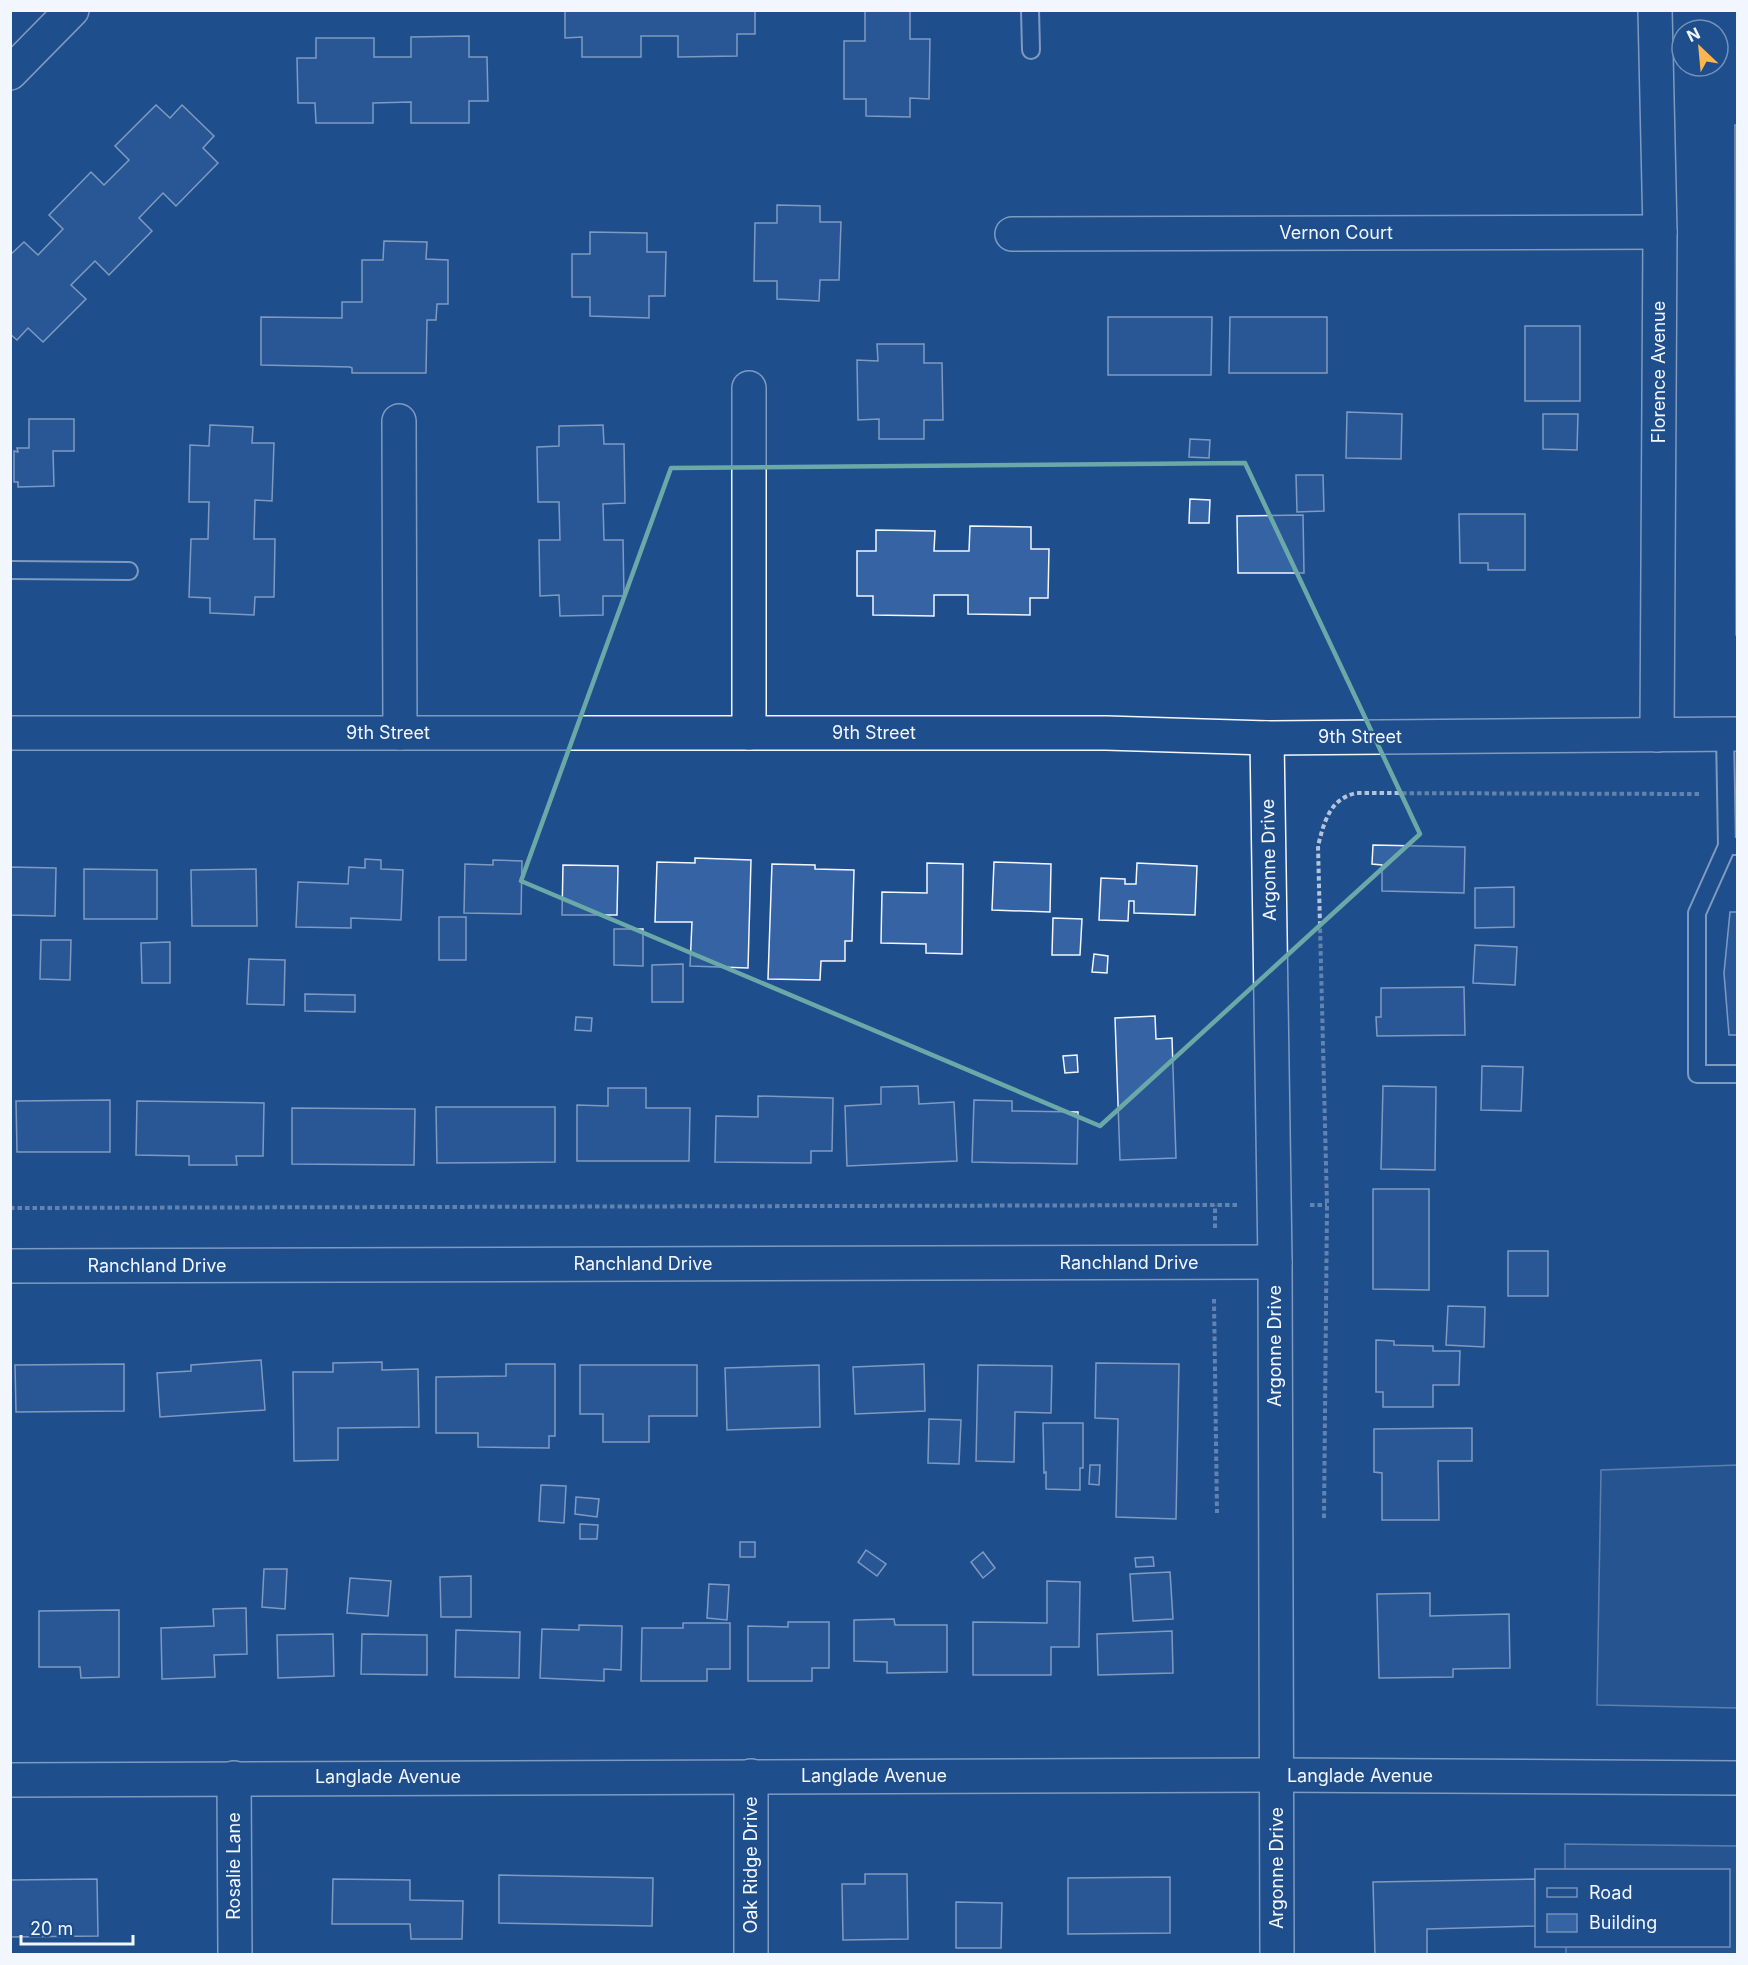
<svg xmlns="http://www.w3.org/2000/svg" width="1748" height="1965" viewBox="0 0 1748 1965" font-family="Inter,sans-serif">
	<style>
		.parking { fill: #305b95; stroke: #a8bbd7; stroke-width: 1.5 }
		.building { fill: #3563a3; stroke: #f2f6ff; stroke-width: 1.5 }
		.lines { fill: none; stroke-linecap: round; stroke-linejoin: round }
		.lane-casing { stroke: #f2f6ff; stroke-width: 20 }
		.street-casing { stroke: #f2f6ff; stroke-width: 36 }
		.secondary-casing { stroke: #f2f6ff; stroke-width: 36 }
		.path { stroke: #b3c4dc; stroke-width: 4; stroke-dasharray: 4.5 3; stroke-linecap: butt }
		.lane { stroke: #1f4e8c; stroke-width: 16 }
		.street { stroke: #1f4e8c; stroke-width: 33 }
		.secondary { stroke: #1f4e8c; stroke-width: 33 }
		.marked { fill: none; stroke: #6aa9a8; stroke-width: 4.5; stroke-linejoin: round }
		.labels { text-anchor: middle; stroke-width: 4.5; stroke-linejoin: round; paint-order: stroke }
		.street-label { font-size: 18px; fill: #f2f6ff; stroke: #1f4e8c }
	</style>
	<rect width="100%" height="100%" fill="#1f4e8c"/>
	<g class="parking">
		<polygon points="1737,1465 1737,1708 1597,1705 1601,1470"/>
		<polygon points="1565,1844 1737,1846 1737,1954 1566,1954 1566,1946 1728,1946 1728,1870 1565,1870"/>
	</g>
	<g class="building">
		<polygon points="565,10 755,10 755,34 737,34 737,56 678,57 678,36 641,36 641,57 582,57 582,37 565,38"/>
		<polygon points="865,10 910,10 910,39 930,39 929,99 910,98 910,117 866,116 866,99 844,99 844,41 865,41"/>
		<polygon points="469,36 469,57 487,57 488,101 469,101 469,123 411,123 411,102 373,103 373,123 316,123 315,103 298,103 297,58 316,58 316,38 374,38 374,57 411,57 411,37"/>
		<polygon points="156,105 170,118 182,105 214,136 203,148 218,163 176,206 163,193 139,218 152,231 109,275 95,261 71,285 86,299 43,342 28,328 17,340 10,334 10,255 24,242 38,255 63,229 49,215 91,172 104,185 129,160 115,146"/>
		<polygon points="1735,125 1738,125 1738,635 1736,635"/>
		<polygon points="777,205 820,206 820,222 841,222 839,280 820,280 819,301 777,299 777,281 754,281 755,223 777,223"/>
		<polygon points="590,232 647,233 647,252 666,252 665,296 649,296 649,318 590,316 590,297 572,297 572,254 590,254"/>
		<polygon points="384,241 427,242 426,259 448,260 448,304 437,304 436,320 427,320 426,373 352,373 352,368 350,367 261,365 261,317 342,318 342,302 362,302 362,260 383,260"/>
		<polygon points="1108,317 1212,317 1211,375 1108,375"/>
		<polygon points="1230,317 1327,317 1327,373 1229,373"/>
		<rect x="1525" y="326" width="55" height="75"/>
		<polygon points="877,344 924,344 924,363 942,363 943,420 924,420 924,439 879,439 879,419 858,420 857,360 878,361"/>
		<polygon points="1347,412 1402,414 1401,459 1346,458"/>
		<polygon points="1543,414 1578,414 1577,450 1543,449"/>
		<polygon points="29,419 74,419 74,451 53,451 54,486 18,487 18,482 14,482 14,451 18,452 17,448 29,448"/>
		<polygon points="210,425 253,427 252,443 274,443 272,501 255,500 254,539 275,539 274,597 255,597 254,615 210,613 210,598 189,597 191,539 208,539 209,502 189,502 190,445 209,446"/>
		<polygon points="603,425 604,444 624,444 625,503 603,504 604,540 623,540 624,596 603,596 603,615 560,616 559,595 540,596 539,540 560,540 559,502 538,502 537,447 559,446 559,426"/>
		<polygon points="1190,439 1210,440 1209,458 1189,457"/>
		<polygon points="1296,475 1323,475 1324,511 1297,512"/>
		<polygon points="1190,499 1210,500 1209,523 1189,523"/>
		<polygon points="1459,514 1525,514 1525,570 1488,570 1488,563 1460,563"/>
		<polygon points="1303,515 1304,573 1238,573 1237,516"/>
		<polygon points="970,526 1031,527 1031,549 1049,549 1048,598 1030,598 1030,615 968,614 968,595 934,595 934,616 873,615 873,596 857,596 857,551 876,551 876,530 935,531 934,551 969,551"/>
		<polygon points="1373,845 1465,847 1464,893 1382,891 1382,865 1372,864"/>
		<polygon points="695,858 751,860 748,968 690,966 692,922 655,922 657,862 695,863"/>
		<polygon points="365,859 381,860 381,869 403,870 401,920 351,918 351,928 296,927 298,882 348,884 349,867 365,868"/>
		<polygon points="493,860 522,861 521,914 464,913 465,864 493,865"/>
		<polygon points="994,862 1051,864 1050,912 992,910"/>
		<polygon points="927,863 963,864 962,954 926,953 926,944 881,943 882,892 927,893"/>
		<polygon points="1137,863 1197,866 1195,915 1134,913 1134,901 1129,901 1128,921 1099,920 1101,878 1125,879 1125,884 1136,884"/>
		<polygon points="772,864 815,865 815,869 854,870 852,941 845,941 845,961 821,961 820,980 768,979"/>
		<polygon points="563,865 618,866 617,915 562,915"/>
		<polygon points="10,867 56,868 55,916 10,915"/>
		<polygon points="84,869 157,870 157,919 84,919"/>
		<polygon points="256,869 257,926 192,926 191,870"/>
		<polygon points="1514,887 1514,927 1475,928 1475,888"/>
		<polygon points="1730,912 1738,912 1738,1035 1729,1035 1724,973"/>
		<rect x="439" y="917" width="27" height="43"/>
		<polygon points="1053,918 1082,919 1080,955 1052,955"/>
		<polygon points="614,929 643,929 643,966 614,965"/>
		<polygon points="41,940 71,940 70,980 40,979"/>
		<polygon points="170,942 170,983 142,983 141,943"/>
		<polygon points="1475,945 1517,947 1515,985 1473,983"/>
		<polygon points="1094,954 1108,956 1107,973 1092,972"/>
		<polygon points="249,959 285,960 284,1005 247,1004"/>
		<polygon points="683,964 683,1002 652,1002 652,965"/>
		<polygon points="1464,987 1465,1035 1377,1036 1376,1017 1381,1017 1381,988"/>
		<polygon points="305,994 355,995 355,1012 305,1011"/>
		<polygon points="1155,1016 1156,1039 1172,1038 1176,1158 1120,1160 1115,1018"/>
		<polygon points="576,1017 592,1018 591,1031 575,1030"/>
		<polygon points="1077,1055 1078,1072 1065,1073 1063,1056"/>
		<polygon points="1482,1066 1523,1067 1521,1111 1481,1110"/>
		<polygon points="918,1086 919,1104 954,1102 957,1161 847,1166 845,1106 881,1104 881,1087"/>
		<polygon points="1383,1086 1436,1087 1435,1170 1381,1169"/>
		<polygon points="608,1088 646,1088 646,1108 690,1108 689,1161 577,1161 577,1105 608,1106"/>
		<polygon points="758,1096 833,1098 832,1151 811,1151 811,1163 715,1162 716,1116 758,1117"/>
		<polygon points="110,1100 110,1152 17,1152 16,1101"/>
		<polygon points="974,1100 1012,1101 1012,1111 1078,1112 1077,1164 972,1162"/>
		<polygon points="137,1101 264,1103 263,1156 236,1156 237,1165 189,1165 189,1156 136,1155"/>
		<polygon points="436,1107 555,1107 555,1162 437,1163"/>
		<polygon points="292,1108 415,1109 414,1165 292,1164"/>
		<polygon points="1373,1189 1429,1189 1429,1290 1373,1289"/>
		<rect x="1508" y="1251" width="40" height="45"/>
		<polygon points="1448,1306 1485,1307 1484,1347 1446,1345"/>
		<polygon points="1376,1340 1394,1341 1394,1345 1433,1346 1433,1351 1460,1351 1459,1385 1433,1385 1433,1407 1383,1407 1383,1392 1376,1392"/>
		<polygon points="261,1360 265,1410 160,1417 157,1373 191,1371 191,1365"/>
		<polygon points="382,1362 382,1370 418,1369 419,1427 338,1428 338,1460 294,1461 293,1372 333,1372 333,1363"/>
		<polygon points="1096,1363 1179,1364 1176,1519 1116,1517 1118,1419 1095,1418"/>
		<polygon points="124,1364 124,1411 16,1412 15,1365"/>
		<polygon points="506,1364 555,1364 555,1436 549,1436 549,1448 478,1447 478,1433 436,1433 436,1377 506,1376"/>
		<polygon points="924,1364 925,1411 855,1414 853,1367"/>
		<polygon points="580,1365 697,1365 697,1416 649,1416 649,1442 603,1442 603,1414 580,1414"/>
		<polygon points="819,1365 820,1427 727,1430 725,1368"/>
		<polygon points="978,1365 1052,1366 1051,1413 1015,1412 1014,1462 976,1461"/>
		<polygon points="929,1419 961,1420 959,1464 928,1463"/>
		<polygon points="1043,1423 1083,1423 1083,1468 1080,1468 1080,1490 1046,1489 1046,1472 1044,1473"/>
		<polygon points="1472,1428 1472,1461 1438,1461 1439,1520 1382,1520 1382,1473 1374,1472 1374,1429"/>
		<polygon points="1090,1465 1100,1465 1099,1485 1089,1484"/>
		<polygon points="541,1485 566,1486 564,1523 539,1521"/>
		<polygon points="576,1497 599,1499 597,1517 575,1514"/>
		<polygon points="580,1524 598,1525 597,1539 580,1539"/>
		<rect x="740" y="1542" width="15" height="15"/>
		<polygon points="866,1550 886,1564 877,1576 858,1562"/>
		<polygon points="983,1552 995,1568 983,1578 971,1562"/>
		<polygon points="1153,1557 1154,1566 1136,1567 1135,1558"/>
		<polygon points="264,1569 287,1569 285,1609 262,1607"/>
		<polygon points="1170,1572 1173,1619 1133,1621 1130,1574"/>
		<polygon points="471,1576 471,1617 441,1617 440,1577"/>
		<polygon points="350,1578 391,1581 388,1616 347,1613"/>
		<polygon points="1047,1581 1080,1582 1079,1647 1051,1647 1051,1675 973,1675 973,1622 1047,1623"/>
		<polygon points="709,1584 729,1585 727,1620 707,1618"/>
		<polygon points="1430,1593 1430,1616 1509,1614 1510,1668 1453,1669 1453,1677 1379,1678 1377,1594"/>
		<polygon points="246,1608 247,1654 214,1655 215,1677 162,1679 161,1628 214,1626 213,1609"/>
		<polygon points="119,1610 119,1677 81,1678 80,1667 39,1667 39,1611"/>
		<polygon points="894,1619 895,1625 947,1625 947,1672 887,1673 887,1662 854,1661 854,1620"/>
		<polygon points="788,1622 829,1622 829,1668 812,1668 812,1681 748,1681 748,1626 788,1627"/>
		<polygon points="683,1623 730,1623 730,1669 707,1669 707,1681 641,1681 642,1628 683,1628"/>
		<polygon points="579,1625 622,1626 621,1670 604,1669 604,1681 540,1678 542,1629 579,1630"/>
		<polygon points="456,1630 520,1632 519,1678 455,1677"/>
		<polygon points="1172,1631 1173,1673 1098,1675 1097,1634"/>
		<polygon points="333,1634 334,1676 278,1678 277,1635"/>
		<polygon points="362,1634 427,1635 427,1675 361,1674"/>
		<polygon points="865,1874 907,1874 908,1939 843,1940 842,1884 865,1884"/>
		<polygon points="499,1875 653,1878 652,1926 499,1923"/>
		<polygon points="1170,1877 1170,1933 1068,1934 1068,1878"/>
		<polygon points="97,1879 98,1936 10,1937 10,1880"/>
		<polygon points="333,1879 410,1880 410,1900 463,1901 462,1939 411,1939 410,1924 332,1924"/>
		<polygon points="1535,1879 1536,1926 1427,1929 1427,1954 1375,1954 1373,1882"/>
		<polygon points="956,1902 1002,1903 1001,1948 956,1948"/>
	</g>
	<g class="lines">
		<g class="lane-casing">
			<g id="lane">
				<polyline points="1030,10 1031,50"/>
				<polyline points="10,570 129,571"/>
				<polyline points="1725,734 1727,846 1737,846"/>
				<polyline points="1727,846 1697,913 1697,1074 1738,1074"/>
			</g>
		</g>
		<g class="street-casing">
			<g id="street">
				<polyline points="1655,10 1660,232 1657,735"/>
				<polyline points="10,73 72,10"/>
				<polyline points="1012,234 1660,232"/>
				<polyline points="749,388 749,733"/>
				<polyline points="399,421 400,733"/>
				<polyline points="1267,738 1275,1262 1277,1954"/>
				<polyline points="10,1266 1275,1262"/>
				<polyline points="751,1776 751,1954"/>
				<polyline points="234,1778 235,1954"/>
				<polyline points="10,1780 1276,1775 1738,1778"/>
			</g>
		</g>
		<g class="secondary-casing">
			<polyline id="secondary" points="10,733 1106,733 1267,738 1738,734"/>
		</g>
		<g class="path">
			<polyline points="1310,1205 1327,1205"/>
			<polyline points="10,1208 1240,1205"/>
			<polyline points="1215,1228 1215,1205"/>
			<polyline points="1214,1299 1217,1513"/>
			<path d="M 1324,1518 L 1327,1205 L 1318,846 C 1324,822 1330,798 1357,793 L 1699,794"/>
		</g>
		<use href="#lane" class="lane"/>
		<use href="#street" class="street"/>
		<use href="#secondary" class="secondary"/>
	</g>
	<path d="M0 0H1748V1965H0ZM 1245,463 L 1420,834 L 1100,1126 L 521,881 L 671,468 Z" fill="#1f4e8c" fill-opacity=".55" fill-rule="evenodd"/>
	<path class="marked" d="M 1245,463 L 1420,834 L 1100,1126 L 521,881 L 671,468 Z"/>
	<g class="labels">
		<g class="street-label">
			<text x="1336" y="239">Vernon Court</text>
			<text transform="translate(1659 372) rotate(-90)" y="6">Florence Avenue</text>
			<text x="388" y="739">9th Street</text>
			<text x="874" y="739">9th Street</text>
			<text x="1360" y="743">9th Street</text>
			<text transform="translate(1269 860) rotate(-91)" y="6">Argonne Drive</text>
			<text x="1129" y="1269">Ranchland Drive</text>
			<text x="643" y="1270">Ranchland Drive</text>
			<text x="157" y="1272">Ranchland Drive</text>
			<text transform="translate(1275 1346) rotate(-90)" y="6">Argonne Drive</text>
			<text x="874" y="1782">Langlade Avenue</text>
			<text x="1360" y="1782">Langlade Avenue</text>
			<text x="388" y="1783">Langlade Avenue</text>
			<text transform="translate(751 1865) rotate(-90)" y="6">Oak Ridge Drive</text>
			<text transform="translate(234 1866) rotate(-90)" y="6">Rosalie Lane</text>
			<text transform="translate(1277 1868) rotate(-90)" y="6">Argonne Drive</text>
		</g>
	</g>
	<rect width="1748" height="1965" fill="none" stroke="#f2f6ff" stroke-width="24"/>
	<rect x="1535" y="1869" width="195" height="78" fill="#1f4e8c" stroke="#7391ba" stroke-width="1.5"/>
	<rect x="1547" y="1888" width="30" height="9" fill="#1f4e8c" stroke="#7391ba" stroke-width="1.5"/>
	<text x="1589" y="1899" font-size="18" fill="#f2f6ff">Road</text>
	<rect x="1547" y="1914" width="30" height="18" fill="#3563a3" stroke="#7391ba" stroke-width="1.5"/>
	<text x="1589" y="1929" font-size="18" fill="#f2f6ff">Building</text>
	<g transform="translate(1700 48) rotate(334)"><circle r="28" fill="#1f4e8c" stroke="#7391ba" stroke-width="1.5"/>
	<path d="M0-4.5L10 22L0 15L-10 22Z" fill="#ffb74d"/>
	<text y="-9" font-size="16" font-weight="bold" text-anchor="middle" fill="#f2f6ff">N</text>
	</g>
	<path d="M21 1935v9h112v-9" fill="none" stroke="#f2f6ff" stroke-width="3"/>
	<text x="30" y="1935" font-size="18" fill="#f2f6ff" stroke="#1f4e8c" stroke-width="4.5" paint-order="stroke">20 m</text>
</svg>
